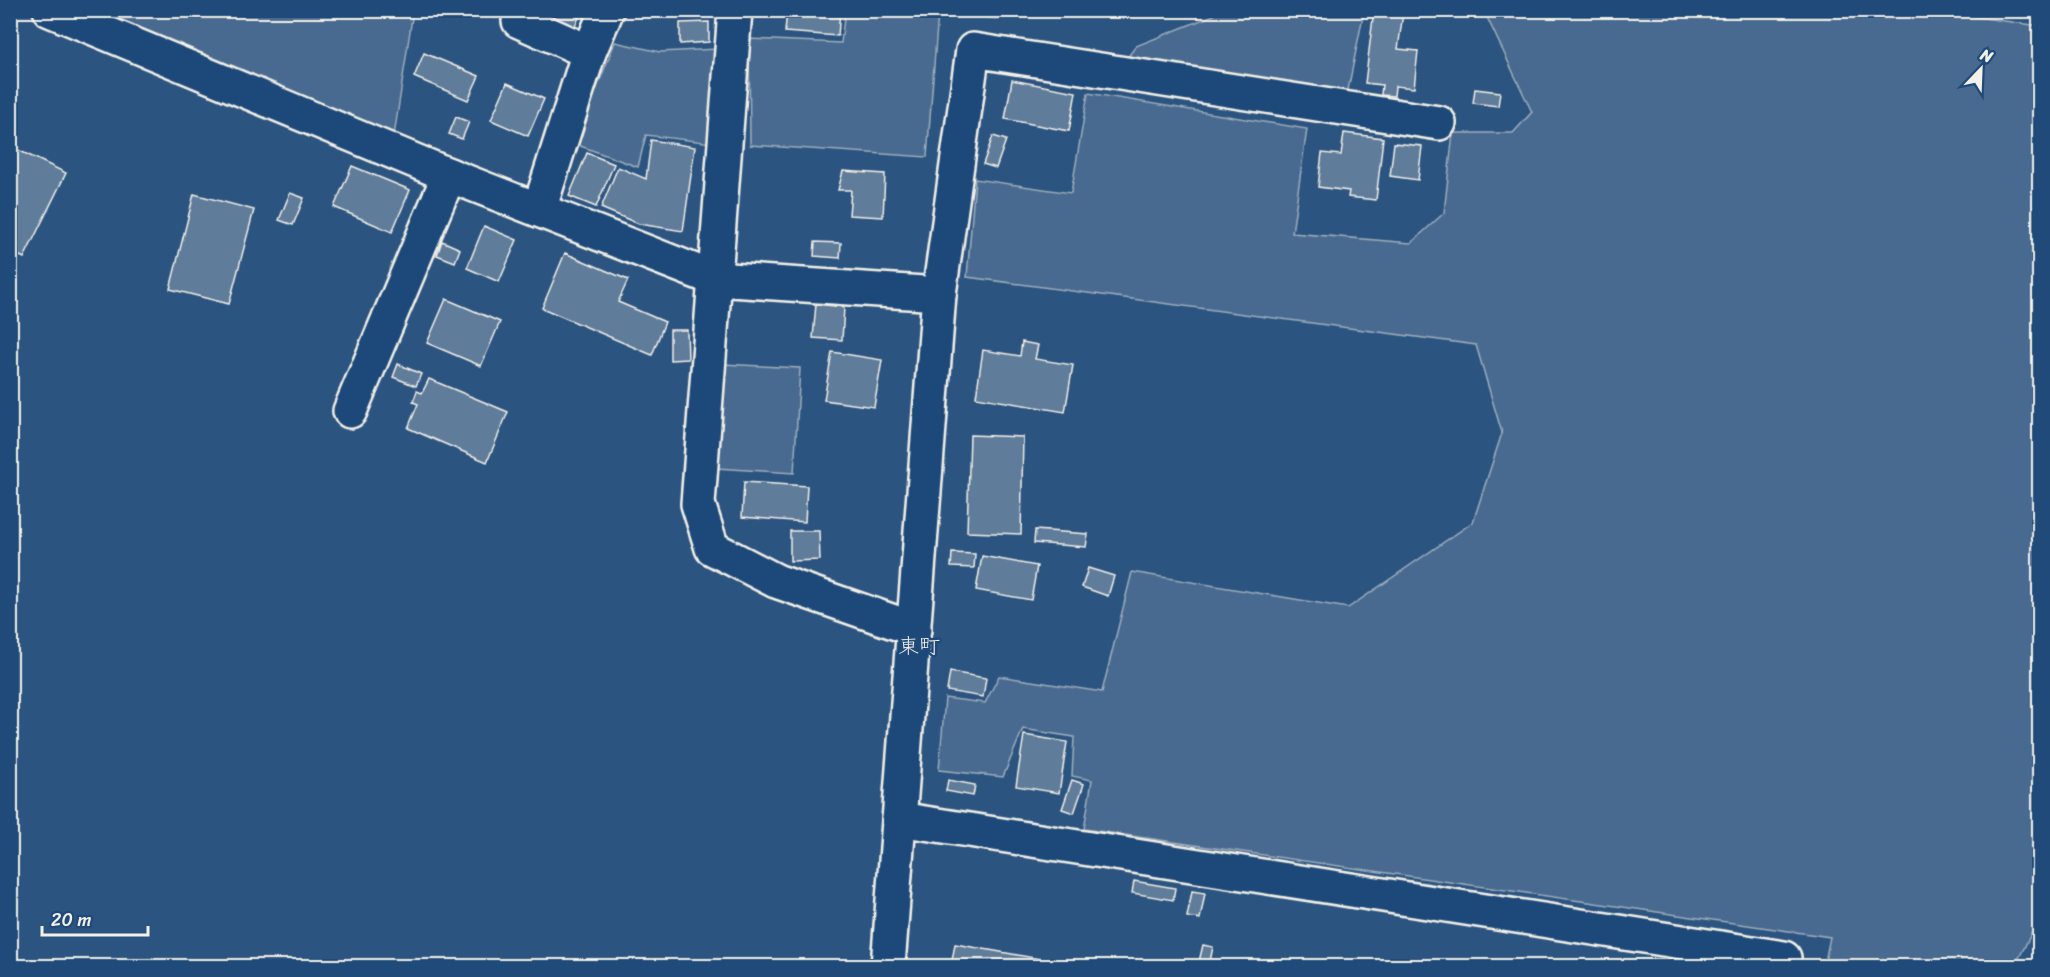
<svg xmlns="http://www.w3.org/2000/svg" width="2050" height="977" viewBox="0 0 2050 977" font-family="Sriracha,'Klee One',sans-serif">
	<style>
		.green { fill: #496b90; stroke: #9eaebc; stroke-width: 1.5 }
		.building { fill: #5e7b9a; stroke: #f4f1e8; stroke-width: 1.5 }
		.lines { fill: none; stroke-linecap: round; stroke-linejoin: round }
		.minor-casing { stroke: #f4f1e8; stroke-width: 38 }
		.minor { stroke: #1f4a7a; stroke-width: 33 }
		.labels { text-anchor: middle; stroke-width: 5; stroke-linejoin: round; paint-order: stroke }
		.quarter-label { font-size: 21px; fill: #f4f1e8; stroke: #1f4a7a }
	</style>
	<rect width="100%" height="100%" fill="#2c5481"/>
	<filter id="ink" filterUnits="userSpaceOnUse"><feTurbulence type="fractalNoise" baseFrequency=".0167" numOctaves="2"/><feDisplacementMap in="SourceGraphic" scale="12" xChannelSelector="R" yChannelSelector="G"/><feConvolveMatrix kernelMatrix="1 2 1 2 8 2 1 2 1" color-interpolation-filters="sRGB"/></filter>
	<g filter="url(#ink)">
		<g class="green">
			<polygon points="1929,10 2039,26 2040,916 2015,966 1824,966 1830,937 1084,829 1092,780 1072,776 1074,737 1023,729 1003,777 939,770 945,698 985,703 999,676 1102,692 1132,572 1348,608 1473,522 1502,433 1476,345 967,277 975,179 1071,193 1088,93 1307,129 1292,233 1411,243 1444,213 1453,133 1513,133 1532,112 1484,11"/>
			<polygon points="88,11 413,11 394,136"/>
			<polygon points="845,11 1000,11 999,19 938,13 927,157 750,145 749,39 841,43"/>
			<polygon points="1214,11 1364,11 1347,95 1123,63 1136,46 1214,15"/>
			<polygon points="615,42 660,52 717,49 712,143 646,135 638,167 575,144"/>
			<polygon points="722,364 800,368 794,473 716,468"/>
		</g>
		<g class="building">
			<polygon points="477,10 498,10 495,18"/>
			<polygon points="534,10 569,10 580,15 574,28"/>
			<polygon points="787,10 840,10 838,36 785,32"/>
			<polygon points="1374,10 1403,13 1398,49 1418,51 1414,88 1395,86 1394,96 1381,95 1382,85 1365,83"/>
			<polygon points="709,22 709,42 680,44 680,23"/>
			<polygon points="424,53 479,76 468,100 414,77"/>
			<polygon points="1012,80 1076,92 1069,131 1005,119"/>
			<polygon points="507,83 544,99 528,136 491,120"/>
			<polygon points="1475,89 1500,92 1498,106 1473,103"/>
			<polygon points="456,117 469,122 462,139 449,134"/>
			<polygon points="1344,133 1383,138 1376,200 1348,197 1349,191 1318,187 1322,153 1341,155"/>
			<polygon points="993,136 1006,140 996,168 983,164"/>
			<polygon points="651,140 695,147 683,231 639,224 601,208 618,167 646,179"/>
			<polygon points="1394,143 1422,146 1418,180 1390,176"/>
			<polygon points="18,150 66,173 24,258 10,251 10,165"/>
			<polygon points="587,153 614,164 596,207 569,196"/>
			<polygon points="352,166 410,190 392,232 334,207"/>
			<polygon points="843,171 885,174 883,217 849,215 851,190 838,190"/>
			<polygon points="290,193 304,198 293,225 279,220"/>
			<polygon points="194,194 254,210 229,304 170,289"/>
			<polygon points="484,226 517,240 499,282 467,268"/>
			<polygon points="442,241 460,249 455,262 437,255"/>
			<polygon points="815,242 841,243 840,258 814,256"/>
			<polygon points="565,253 628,280 618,302 665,322 652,355 542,308"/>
			<polygon points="446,299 500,322 481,366 427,343"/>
			<polygon points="816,304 844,307 842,340 813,338"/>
			<polygon points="670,330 687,330 688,359 670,360"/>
			<polygon points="1022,342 1038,345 1035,359 1073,365 1065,412 976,397 983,350 1020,356"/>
			<polygon points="832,352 882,360 874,407 824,400"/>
			<polygon points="398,364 421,374 416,386 393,377"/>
			<polygon points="429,379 508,412 487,462 408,428 418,404 413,402 417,391 422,393"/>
			<polygon points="970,435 1023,437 1021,534 967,532"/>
			<polygon points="744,482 807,486 805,522 742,517"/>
			<polygon points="1035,530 1088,534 1086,547 1034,543"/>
			<polygon points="790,531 819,531 820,560 790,561"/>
			<polygon points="952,553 975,554 974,568 951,567"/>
			<polygon points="982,556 1037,566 1031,600 976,590"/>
			<polygon points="1088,568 1114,576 1108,596 1082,587"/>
			<polygon points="950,672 986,678 983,697 947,691"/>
			<polygon points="1024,735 1067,742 1059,793 1016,786"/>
			<polygon points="948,780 975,785 973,796 946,791"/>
			<polygon points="1072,780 1084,784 1074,813 1062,809"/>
			<polygon points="1134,881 1175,888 1173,900 1132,893"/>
			<polygon points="1192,891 1205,893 1200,919 1187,917"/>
			<polygon points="955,944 1046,960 1045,966 951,966"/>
			<polygon points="1203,945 1213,947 1209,966 1198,966"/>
		</g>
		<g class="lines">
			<g class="minor-casing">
				<g id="minor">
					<polyline points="50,10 449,175 715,279 939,294"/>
					<polyline points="735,10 698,504 712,548 776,581 914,629"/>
					<polyline points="519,21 589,52"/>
					<polyline points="539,210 589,52 607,10"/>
					<polyline points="350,411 449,175"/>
					<polyline points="899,819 1784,958"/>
					<polyline points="888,966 939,294 973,50 1439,123"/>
				</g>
			</g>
			<use href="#minor" class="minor"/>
		</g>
	</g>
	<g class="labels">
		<g class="quarter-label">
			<text x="919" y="653">東町</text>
		</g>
	</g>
	<rect width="2050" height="977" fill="none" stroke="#1f4a7a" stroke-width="36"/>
	<rect x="18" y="18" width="2014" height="941" fill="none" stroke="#f4f1e8" stroke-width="2" filter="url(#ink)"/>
	<g transform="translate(1981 69) rotate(23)" stroke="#1f4a7a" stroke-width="4.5" paint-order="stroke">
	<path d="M0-4.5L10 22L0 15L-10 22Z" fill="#f4f1e8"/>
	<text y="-9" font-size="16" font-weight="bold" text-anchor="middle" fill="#f4f1e8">N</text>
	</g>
	<path d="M42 926v9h106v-9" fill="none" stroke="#f4f1e8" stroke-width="3"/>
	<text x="51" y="926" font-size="18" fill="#f4f1e8" stroke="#1f4a7a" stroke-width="4.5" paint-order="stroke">20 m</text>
</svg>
